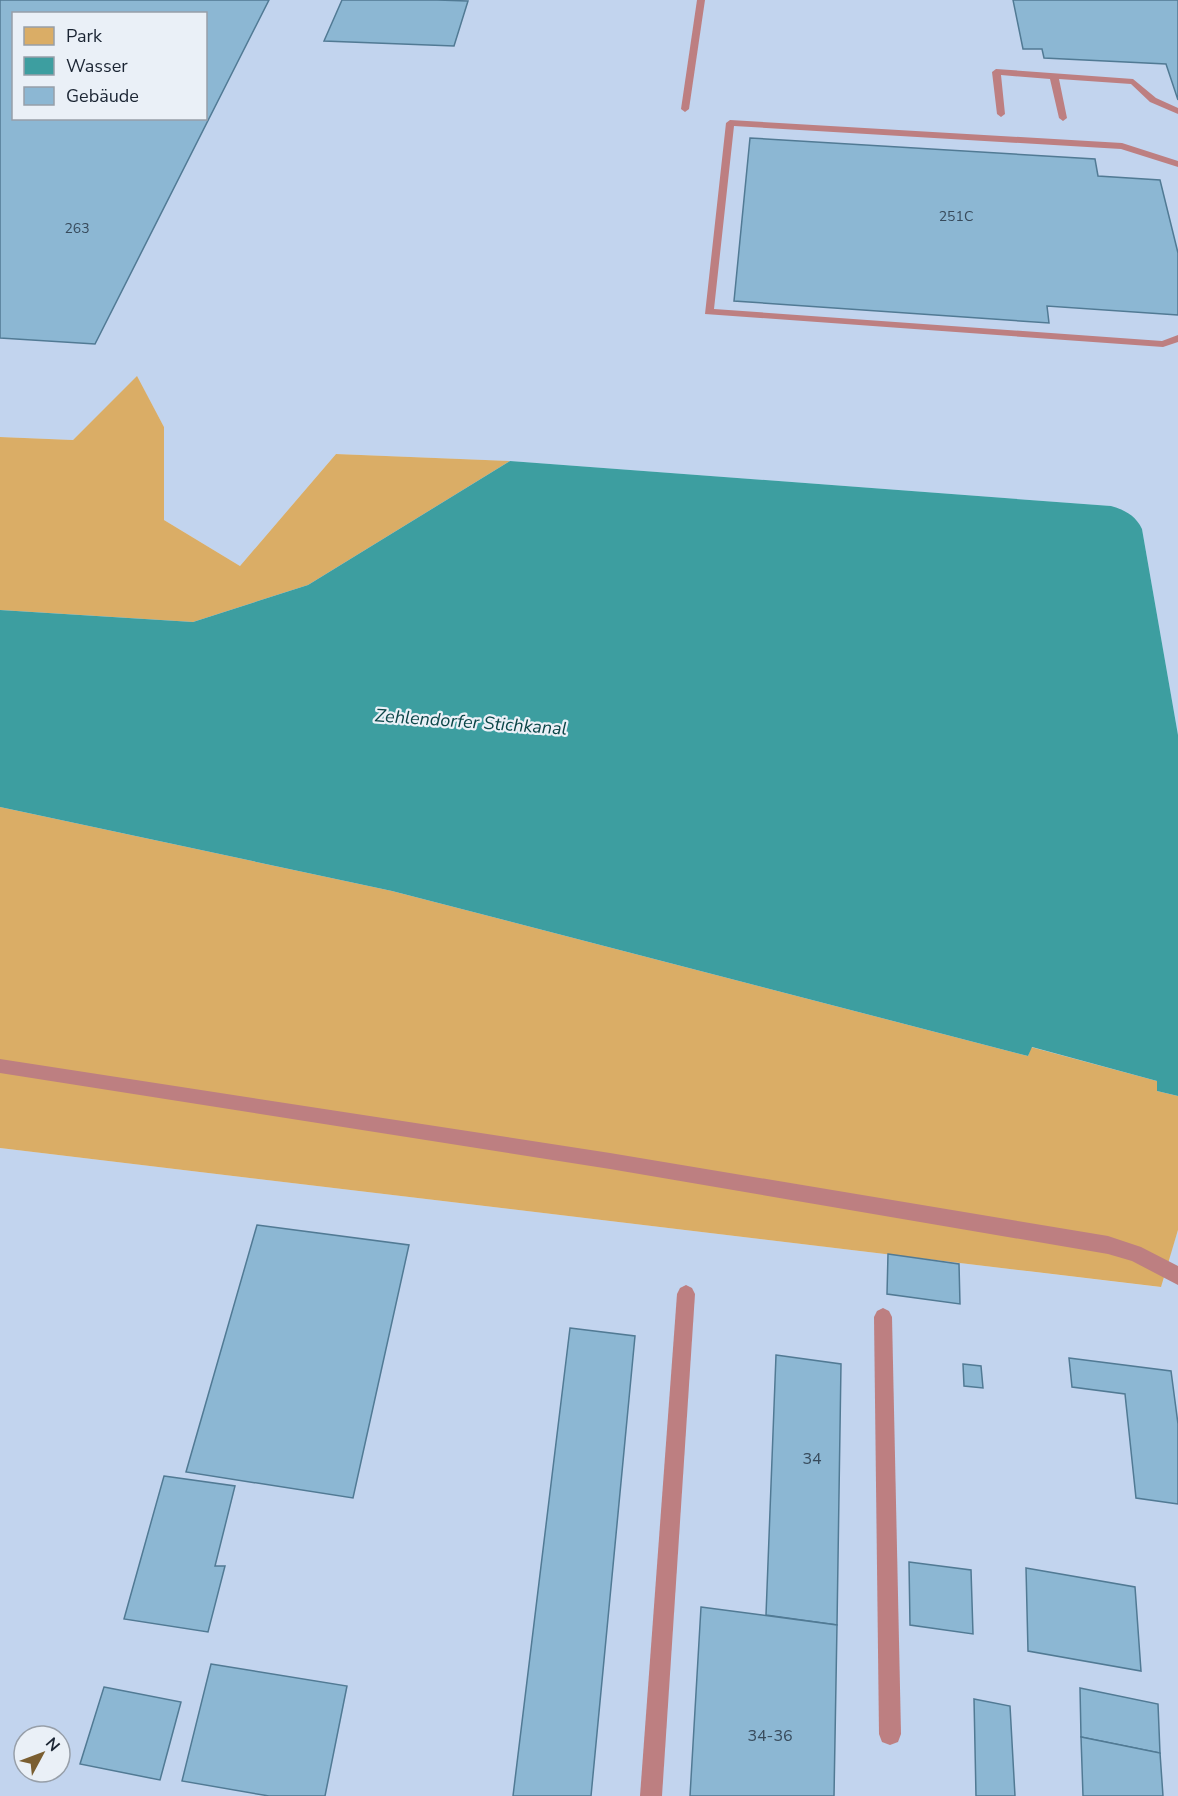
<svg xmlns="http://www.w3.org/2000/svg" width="1178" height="1796" viewBox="0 0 1178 1796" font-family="'Nunito Sans',sans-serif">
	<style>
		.built { fill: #c2d4ee; fill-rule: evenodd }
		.green { fill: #daad66 }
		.water { fill: #3d9ea0 }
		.building { fill: #8cb7d3; stroke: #517a94; stroke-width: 1.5; fill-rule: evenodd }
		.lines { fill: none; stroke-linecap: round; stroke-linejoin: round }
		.lane { fill: #bd7f81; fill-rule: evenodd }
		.labels { text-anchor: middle; stroke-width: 4.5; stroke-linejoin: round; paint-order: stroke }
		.number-label { font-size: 14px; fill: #374a5b }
		.near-number-label { font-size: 16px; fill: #374a5b }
		.water-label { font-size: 18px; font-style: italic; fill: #0b4648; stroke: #eaf0f7 }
	</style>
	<rect width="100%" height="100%" fill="#d3e3fb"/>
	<g class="built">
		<path d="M 0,0 L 1178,0 L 1178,735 L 1142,529 L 1111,506 L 510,461 L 336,454 L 240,566 L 164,520 L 164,427 L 137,377 L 73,440 L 0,437 ZM 14,14 L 206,14 L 206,118 L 14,118 Z"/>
		<path d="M 0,1148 L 1160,1287 L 1178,1230 L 1178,1796 L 0,1796 ZM 24,1736 L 60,1736 L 60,1772 L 24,1772 Z"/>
	</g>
	<g class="green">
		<polygon points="137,376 164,427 164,520 240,566 336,454 510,461 308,585 193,622 0,610 0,437 73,440"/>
		<polygon points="0,807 392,891 1028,1056 1031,1047 1157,1081 1157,1091 1178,1096 1178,1230 1161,1287 0,1148"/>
	</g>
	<path class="water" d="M 510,461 L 1111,506 C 1125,510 1136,516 1142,529 L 1178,735 L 1178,1096 L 1157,1091 L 1157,1081 L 1032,1047 L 1028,1056 L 392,891 L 0,807 L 0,610 L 193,622 L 308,585 Z"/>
	<g class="building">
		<path d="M 0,0 L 269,0 L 95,344 L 0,338 ZM 14,14 L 206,14 L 206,118 L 14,118 Z"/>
		<polygon points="342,0 437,0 468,1 454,46 324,41"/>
		<polygon points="1013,0 1178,0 1178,100 1166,64 1044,58 1042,49 1023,49"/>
		<polygon points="750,138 1095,159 1098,176 1160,180 1178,253 1178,315 1047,306 1049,323 734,301"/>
		<polygon points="257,1225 409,1245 353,1498 186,1472"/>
		<polygon points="888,1254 959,1264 960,1304 887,1294"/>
		<polygon points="570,1328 635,1336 591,1796 513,1796"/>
		<polygon points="776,1355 841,1364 837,1625 766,1615"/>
		<polygon points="1069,1358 1171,1371 1178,1424 1178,1504 1136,1498 1125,1394 1072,1387"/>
		<polygon points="963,1364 981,1366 983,1388 964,1386"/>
		<polygon points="164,1476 235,1486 215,1566 225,1566 208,1632 124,1619"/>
		<polygon points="909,1562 971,1570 973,1634 910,1625"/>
		<polygon points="1026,1568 1135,1587 1141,1671 1028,1651"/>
		<polygon points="701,1607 837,1625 834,1796 690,1796"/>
		<polygon points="211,1664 347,1686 325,1796 269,1796 182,1781"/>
		<polygon points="104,1687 181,1702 160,1780 80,1764"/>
		<polygon points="1080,1688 1158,1704 1160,1753 1081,1737"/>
		<polygon points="974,1699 1010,1706 1015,1796 976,1796"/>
		<polygon points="1081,1737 1160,1753 1163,1796 1083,1796"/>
	</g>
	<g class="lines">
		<g class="lane">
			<polygon points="697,0 705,0 689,109 685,112 681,109"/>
			<polygon points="996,69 1133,79 1156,98 1178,108 1178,114 1150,102 1131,84 1059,79 1067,118 1063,121 1059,118 1050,79 1001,75 1005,114 1001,117 997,114 992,72"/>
			<polygon points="730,120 1122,143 1178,161 1178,167 1121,149 734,126 714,309 1162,341 1178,335 1178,342 1163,347 705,314 726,123"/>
			<polygon points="0,1059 610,1153 1108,1236 1141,1247 1178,1266 1178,1285 1132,1261 1108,1254 610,1169 0,1073"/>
			<polygon points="686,1285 692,1288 695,1294 662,1796 640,1796 677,1294 680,1288"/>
			<polygon points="883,1308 889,1311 892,1317 901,1734 898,1742 890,1745 882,1742 879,1734 874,1317 877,1311"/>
		</g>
	</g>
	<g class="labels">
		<g class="number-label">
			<text x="956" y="221">251C</text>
			<text x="77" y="233">263</text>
		</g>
		<g class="near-number-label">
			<text x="812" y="1464">34</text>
			<text x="770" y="1741">34-36</text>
		</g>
		<g class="water-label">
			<text transform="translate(471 722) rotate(4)" y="6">Zehlendorfer Stichkanal</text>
		</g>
	</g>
	<rect x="12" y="12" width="195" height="108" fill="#eaf0f7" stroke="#979fa9" stroke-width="1.5"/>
	<rect x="24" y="27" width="30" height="18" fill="#daad66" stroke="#979fa9" stroke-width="1.5"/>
	<text x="66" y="42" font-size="18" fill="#1b2533">Park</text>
	<rect x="24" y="57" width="30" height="18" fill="#3d9ea0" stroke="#979fa9" stroke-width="1.5"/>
	<text x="66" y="72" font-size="18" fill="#1b2533">Wasser</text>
	<rect x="24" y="87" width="30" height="18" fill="#8cb7d3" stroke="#979fa9" stroke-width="1.5"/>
	<text x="66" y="102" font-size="18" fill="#1b2533">Gebäude</text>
	<g transform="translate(42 1754) rotate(49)"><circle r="28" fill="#eaf0f7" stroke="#979fa9" stroke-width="1.5"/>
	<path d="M0-4.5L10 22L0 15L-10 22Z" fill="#7a5e31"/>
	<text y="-9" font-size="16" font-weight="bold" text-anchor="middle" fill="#1b2533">N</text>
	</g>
</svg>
